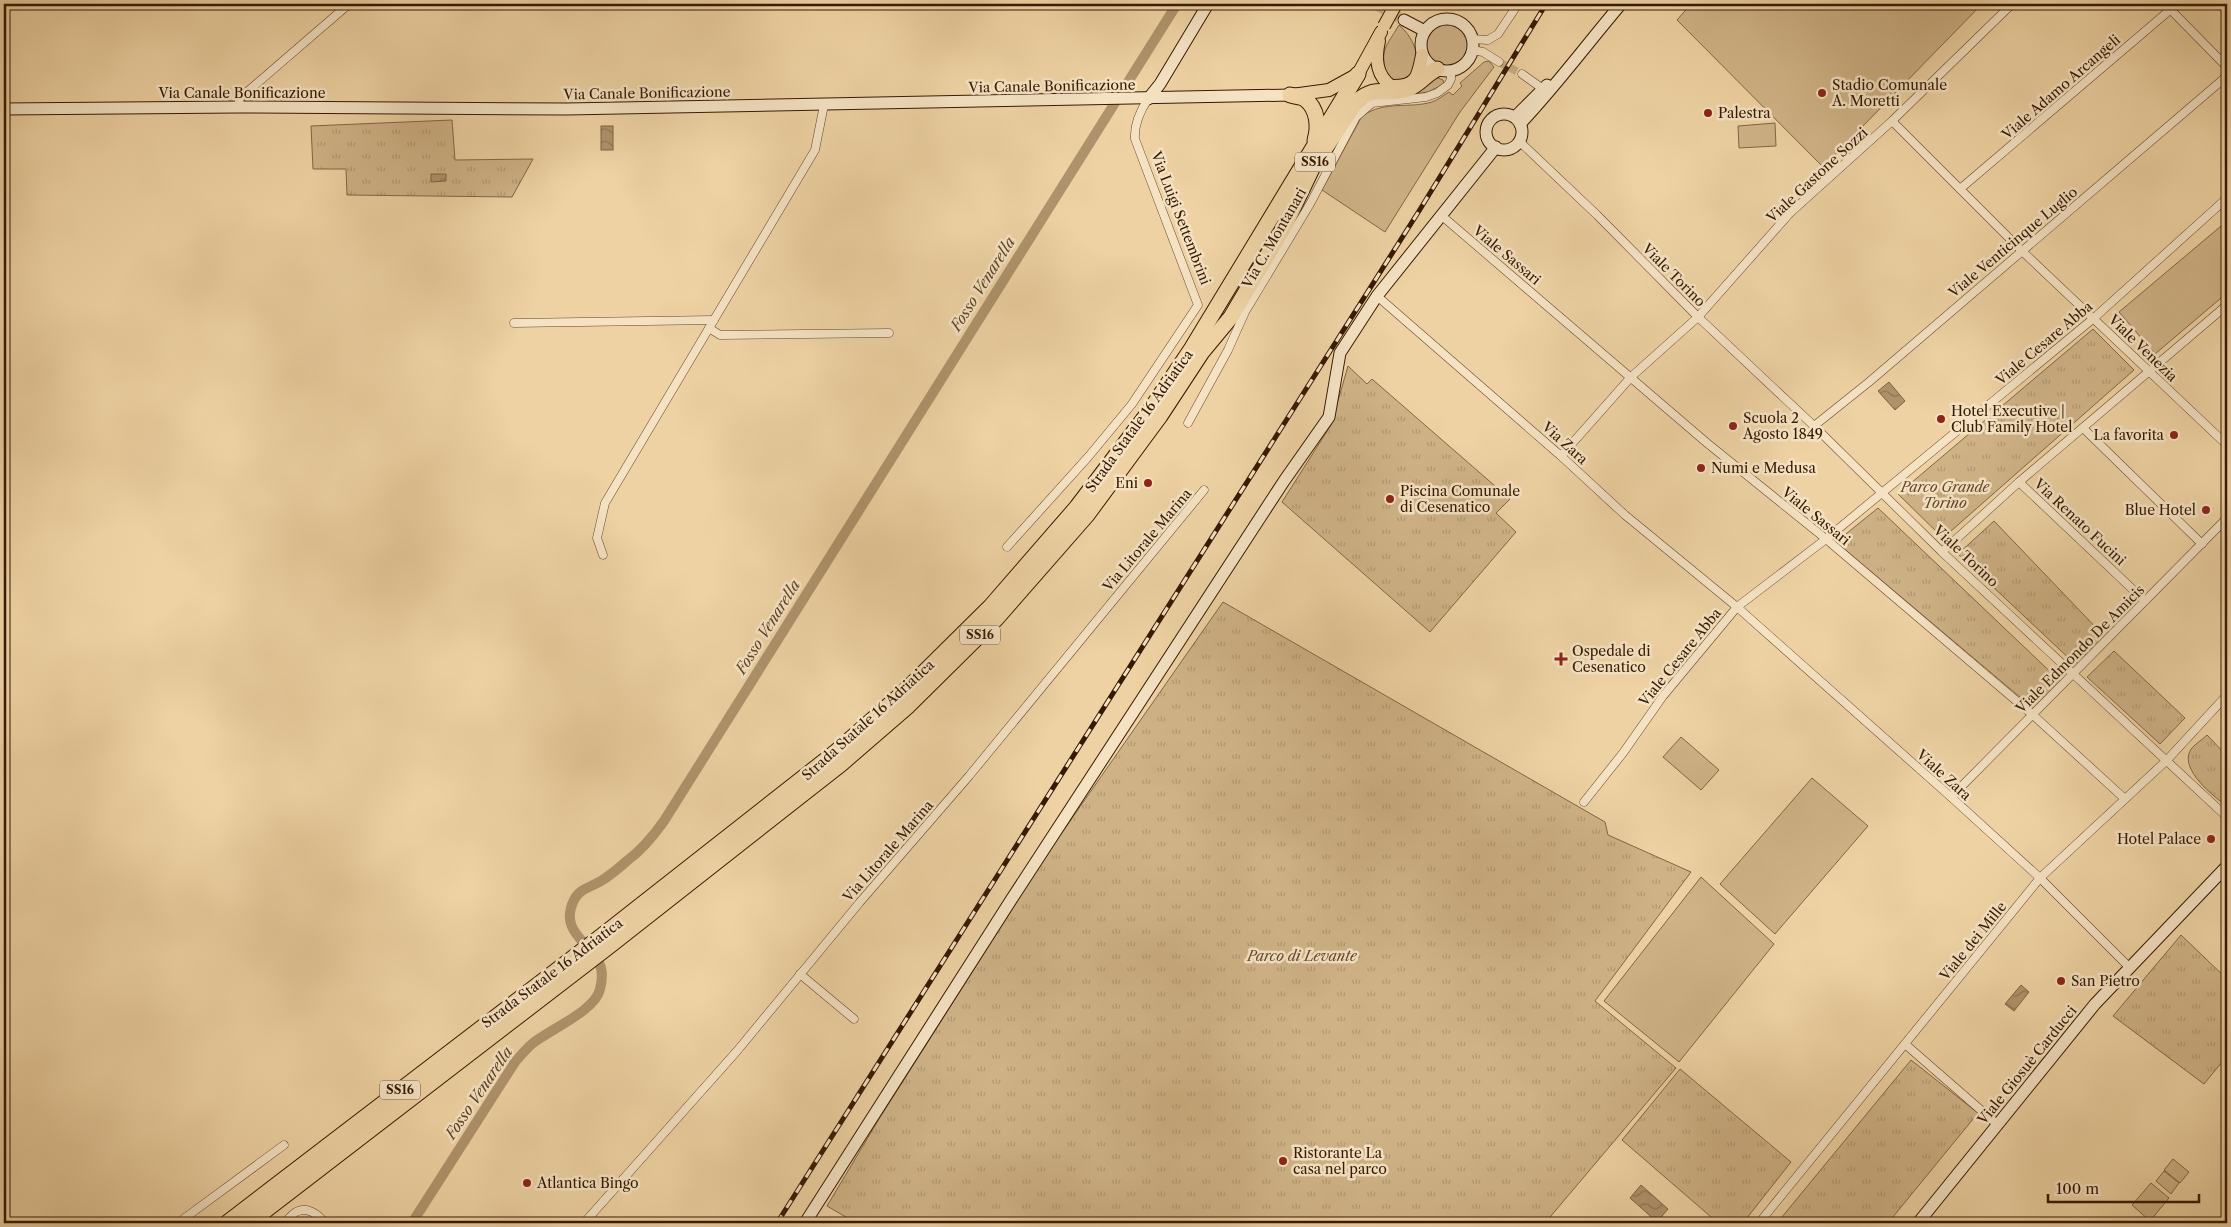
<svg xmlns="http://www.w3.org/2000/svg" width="2231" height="1227" viewBox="0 0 2231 1227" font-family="'Libre Caslon Text',serif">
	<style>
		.grass { fill: #cfb387; stroke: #826644 }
		.park { fill: url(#park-tufts); stroke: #826644 }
		.water { fill: url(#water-waves); stroke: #7f6241 }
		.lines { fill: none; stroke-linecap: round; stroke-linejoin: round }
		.canal { stroke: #af936c; stroke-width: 10 }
		.street-tunnel { stroke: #c9ad83; stroke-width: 8; stroke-dasharray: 8 4; stroke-linecap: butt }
		.secondary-tunnel { stroke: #c9ad83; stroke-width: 11; stroke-dasharray: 11 5.5; stroke-linecap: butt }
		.street-casing { stroke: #64472a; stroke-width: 9 }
		.secondary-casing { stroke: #361901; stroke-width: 13 }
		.primary-casing { stroke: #361901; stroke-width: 14 }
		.highway-casing { stroke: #361901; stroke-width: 17 }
		.street { stroke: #f4e2c3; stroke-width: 8 }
		.secondary { stroke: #f4e2c3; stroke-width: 11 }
		.primary { stroke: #eed2a3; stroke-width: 12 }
		.highway { stroke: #eed2a3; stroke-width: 15 }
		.rail-casing { stroke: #361901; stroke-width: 5 }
		.rail { stroke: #f4e2c3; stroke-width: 3; stroke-dasharray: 9; stroke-linecap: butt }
		.primary-bridge-casing { stroke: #361901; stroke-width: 14; stroke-linecap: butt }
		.primary-bridge { stroke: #eed2a3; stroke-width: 12 }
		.poi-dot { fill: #8f2418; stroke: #f4e2c3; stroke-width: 2 }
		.labels { text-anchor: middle; stroke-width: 5; stroke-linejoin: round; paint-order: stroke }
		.shield { fill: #f4e2c3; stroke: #6f553b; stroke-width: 1 }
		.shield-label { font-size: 12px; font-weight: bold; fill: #361901 }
		.poi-label { font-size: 14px; fill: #361901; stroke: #f4e2c3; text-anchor: start }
		.street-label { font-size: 14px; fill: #361901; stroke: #f4e2c3 }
		.park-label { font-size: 14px; font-style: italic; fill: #644729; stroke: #f4e2c3 }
		.water-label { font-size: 15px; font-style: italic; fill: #604426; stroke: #f4e2c3 }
	</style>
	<defs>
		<pattern id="park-tufts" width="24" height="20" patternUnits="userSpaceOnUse" patternTransform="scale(1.25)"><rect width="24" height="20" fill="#cfb387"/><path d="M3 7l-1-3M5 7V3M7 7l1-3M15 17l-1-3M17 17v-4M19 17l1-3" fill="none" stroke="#b29973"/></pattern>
		<pattern id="water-waves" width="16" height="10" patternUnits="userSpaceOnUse" patternTransform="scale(1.25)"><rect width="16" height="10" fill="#af936c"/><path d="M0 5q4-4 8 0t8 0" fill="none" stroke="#8f7756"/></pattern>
	</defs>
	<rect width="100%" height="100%" fill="#eed2a3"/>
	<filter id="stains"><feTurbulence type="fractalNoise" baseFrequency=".004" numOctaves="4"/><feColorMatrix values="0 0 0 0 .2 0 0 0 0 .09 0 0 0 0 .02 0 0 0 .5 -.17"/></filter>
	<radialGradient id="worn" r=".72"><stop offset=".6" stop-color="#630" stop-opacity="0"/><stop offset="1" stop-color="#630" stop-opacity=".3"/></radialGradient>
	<g class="grass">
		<polygon points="1691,4 1982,4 1823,167 1677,20"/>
		<circle cx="1447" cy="46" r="22"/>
		<path d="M 1399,25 C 1413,37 1420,54 1416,73 L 1399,83 L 1387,76 C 1379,50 1386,47 1399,25 Z"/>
		<path d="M 1489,61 L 1494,67 L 1460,112 L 1385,232 L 1322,190 L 1362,116 C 1386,100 1408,109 1432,102 C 1438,100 1444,95 1449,92 L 1453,95 L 1462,86 L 1460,83 L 1484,62 Z"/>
		<polygon points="1436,77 1443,80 1444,84 1428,92 1414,94"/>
		<polygon points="1775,123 1776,146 1739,148 1738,126"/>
		<polygon points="2227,221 2227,293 2155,354 2119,312"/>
		<polygon points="1681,737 1719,770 1701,790 1663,757"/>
		<polygon points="1812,778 1868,826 1775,934 1720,884"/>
		<polygon points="1701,877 1774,944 1679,1062 1604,1001"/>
		<polygon points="2173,1159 2189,1172 2180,1183 2164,1170"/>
		<polygon points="2164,1171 2179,1183 2171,1194 2156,1181"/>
		<polygon points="2151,1183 2169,1198 2150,1221 2132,1205"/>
	</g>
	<g class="park">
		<polygon points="452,120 455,160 533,159 512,197 347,195 346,169 313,169 311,126"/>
		<polygon points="2093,329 2134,370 1943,538 1898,494"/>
		<polygon points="1348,366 1367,384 1372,379 1510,499 1496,513 1516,532 1430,632 1282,502 1331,425"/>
		<polygon points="1878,508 2061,682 2034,709 1836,542"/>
		<polygon points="1994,521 2105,637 2075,664 1958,554"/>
		<polygon points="1223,602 1605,822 1608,835 1691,872 1595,1001 1676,1068 1545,1223 856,1223 827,1206 879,1119 1047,854"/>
		<polygon points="2114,651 2185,718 2160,744 2087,677"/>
		<path d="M 2207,735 L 2227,756 L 2227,806 C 2214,797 2180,770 2190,751 C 2192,746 2202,740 2207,735 Z"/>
		<polygon points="2181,935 2227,979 2227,1056 2204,1084 2113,1016"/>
		<polygon points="1911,1060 1978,1113 1888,1223 1777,1223"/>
		<polygon points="1680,1069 1791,1162 1743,1223 1718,1223 1622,1140"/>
	</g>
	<g class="water">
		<rect x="601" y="126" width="12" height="24"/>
		<polygon points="431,174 446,174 446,181 431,182"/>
		<polygon points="1889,382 1905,401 1895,410 1878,391"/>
		<polygon points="2021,985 2029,992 2014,1011 2005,1004"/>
		<polygon points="1641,1185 1668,1209 1657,1222 1630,1198"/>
	</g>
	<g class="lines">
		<path class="canal" d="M 412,1223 L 515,1062 C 521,1055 527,1048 533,1043 C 551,1029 596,1010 600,989 C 602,981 603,970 599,963 C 588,941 559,931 574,900 C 579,889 591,887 601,881 C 611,875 620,867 628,860 C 643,849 654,835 664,821 L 1177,4"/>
		<polyline class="street-tunnel" points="1499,62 1522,74"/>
		<polyline class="secondary-tunnel" points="1375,4 1404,20"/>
		<g class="street-casing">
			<g id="street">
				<polyline points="2165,4 2227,67"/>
				<polyline points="1472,39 1488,40 1498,34 1518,4"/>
				<polyline points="1472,50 1483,52 1499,62"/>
				<polyline points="1522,74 1543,89"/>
				<polyline points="238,107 240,98 349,4"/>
				<polyline points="1892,121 2022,251 2227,445"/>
				<polyline points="1519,141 1597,215 1698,317 1814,426 1942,552 2227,817"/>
				<polyline points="1960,189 2177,4"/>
				<polyline points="1442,216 1707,443 1826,539 2033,715 2125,799"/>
				<polyline points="1377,296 1561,456 1625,515 1737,607 1951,797 2040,878 2129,967"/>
				<polyline points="514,323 714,320"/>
				<polyline points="709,328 720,335 889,333"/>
				<polyline points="1188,423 1228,350 1245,312 1310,204 1356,117 1372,103 1426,97 1437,93 1448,85 1451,79 1451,71"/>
				<polyline points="1814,426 1869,382 2227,76"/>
				<polyline points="2083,428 2202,544"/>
				<polyline points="1561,456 1631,377 1698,317 1790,213 1892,121 2012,4"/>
				<polyline points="2019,482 2145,601"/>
				<path d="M 1007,547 L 1089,456 L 1132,404 L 1198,305 L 1135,139 C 1134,124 1140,111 1148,99"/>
				<polyline points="1942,552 2019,482 2227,305"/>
				<polyline points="603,555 597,538 605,503 815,150 824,105"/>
				<polyline points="1951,797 2227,518"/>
				<polyline points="1584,802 1623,753 1663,696 1737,607 1826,539 2094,318 2227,198"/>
				<polyline points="800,974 854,1019"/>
				<polyline points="1905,1044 1998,1125"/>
				<polyline points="178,1223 284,1145"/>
				<path d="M 284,1223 C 288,1220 292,1214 296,1212 C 306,1206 319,1214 324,1223"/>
				<polyline points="584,1223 737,1051 860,902 969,776 1204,490"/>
				<polyline points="1759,1223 2040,878 2167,760 2227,695"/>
			</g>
		</g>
		<g class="secondary-casing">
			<g id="secondary">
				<circle cx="1447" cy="45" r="26"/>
				<polyline points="1404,20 1425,31"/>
				<polyline points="1148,99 1160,84 1208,4"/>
				<polyline points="4,109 238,107 567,109 1290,95"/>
				<circle cx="1504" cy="132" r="18"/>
				<polyline points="1515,117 1547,85"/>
				<path d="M 1520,124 C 1556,86 1587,44 1621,4"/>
				<polyline points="805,1223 1011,900 1284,481 1329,417 1340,353 1377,296 1496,147"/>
				<polyline points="1918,1223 2095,1004 2227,866"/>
			</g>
		</g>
		<g class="primary-casing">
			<g id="primary">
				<path d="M 1379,41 C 1375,59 1376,75 1391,86 C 1417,87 1418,76 1422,55"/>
				<polyline points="1292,95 1329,90 1358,74 1381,32"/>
			</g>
		</g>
		<g class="highway-casing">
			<g id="highway">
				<path d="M 1290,95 C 1295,96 1302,97 1305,99 C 1318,109 1319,127 1315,140"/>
				<path d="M 1316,162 L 1356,102 C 1378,83 1386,97 1408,89 C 1419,85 1426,74 1437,69"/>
				<polyline points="227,1223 603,935 836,752 903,693 991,606 1077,507 1149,412 1192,348 1358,74"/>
				<polyline points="249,1223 608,947 841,764 908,706 996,619 1087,515 1160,416 1202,352 1231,317 1283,229 1318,156"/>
			</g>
		</g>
		<use href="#street" class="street"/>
		<use href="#secondary" class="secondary"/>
		<use href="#primary" class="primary"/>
		<use href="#highway" class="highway"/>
		<g class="rail-casing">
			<polyline id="rail" points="777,1223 1419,211 1546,4"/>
		</g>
		<use href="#rail" class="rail"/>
		<g class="primary-bridge-casing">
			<polyline id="primary-bridge" points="1384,26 1396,4"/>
		</g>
		<use href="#primary-bridge" class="primary-bridge"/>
	</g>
	<g class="poi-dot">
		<circle cx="1822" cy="93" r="5"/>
		<circle cx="1708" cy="113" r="5"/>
		<circle cx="1941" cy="419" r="5"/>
		<circle cx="1733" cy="426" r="5"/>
		<circle cx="2174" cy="435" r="5"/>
		<circle cx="1701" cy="468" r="5"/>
		<circle cx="1148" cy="483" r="5"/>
		<circle cx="1390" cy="499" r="5"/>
		<circle cx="2206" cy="510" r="5"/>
		<path d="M1558.5 651.5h5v5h5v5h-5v5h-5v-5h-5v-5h5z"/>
		<circle cx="2211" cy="839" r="5"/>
		<circle cx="2061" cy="981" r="5"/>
		<circle cx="1283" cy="1161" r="5"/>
		<circle cx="527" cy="1183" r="5"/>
	</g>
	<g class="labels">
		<g class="shield">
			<rect x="1295" y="152.5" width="40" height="19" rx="4"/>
			<rect x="960" y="625.5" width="40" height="19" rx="4"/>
			<rect x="380" y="1080.5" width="40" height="19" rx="4"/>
		</g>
		<g class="shield-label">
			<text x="1315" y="166">SS16</text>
			<text x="980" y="639">SS16</text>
			<text x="400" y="1094">SS16</text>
		</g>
		<g class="poi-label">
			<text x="1832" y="90">Stadio Comunale<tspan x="1832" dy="16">A. Moretti</tspan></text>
			<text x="1718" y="118">Palestra</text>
			<text x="1951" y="416">Hotel Executive |<tspan x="1951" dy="16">Club Family Hotel</tspan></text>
			<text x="1743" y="423">Scuola 2<tspan x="1743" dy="16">Agosto 1849</tspan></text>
			<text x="2164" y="440" text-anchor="end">La favorita</text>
			<text x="1711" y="473">Numi e Medusa</text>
			<text x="1138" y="488" text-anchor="end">Eni</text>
			<text x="1400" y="496">Piscina Comunale<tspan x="1400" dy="16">di Cesenatico</tspan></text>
			<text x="2196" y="515" text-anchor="end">Blue Hotel</text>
			<text x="1572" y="656">Ospedale di<tspan x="1572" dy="16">Cesenatico</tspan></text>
			<text x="2201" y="844" text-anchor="end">Hotel Palace</text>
			<text x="2071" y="986">San Pietro</text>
			<text x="1293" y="1158">Ristorante La<tspan x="1293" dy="16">casa nel parco</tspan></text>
			<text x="537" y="1188">Atlantica Bingo</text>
		</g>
		<g class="street-label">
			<text transform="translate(1052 86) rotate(-1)" y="5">Via Canale Bonificazione</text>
			<text transform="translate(2061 87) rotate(-41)" y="5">Viale Adamo Arcangeli</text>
			<text x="242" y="98">Via Canale Bonificazione</text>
			<text transform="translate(647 93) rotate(-1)" y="5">Via Canale Bonificazione</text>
			<text transform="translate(1817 175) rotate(-43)" y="5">Viale Gastone Sozzi</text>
			<text transform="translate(1181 218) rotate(69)" y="5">Via Luigi Settembrini</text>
			<text transform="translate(1274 238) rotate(-60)" y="5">Via C. Montanari</text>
			<text transform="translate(2013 242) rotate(-40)" y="5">Viale Venticinque Luglio</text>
			<text transform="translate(1507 255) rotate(40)" y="5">Viale Sassari</text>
			<text transform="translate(1674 275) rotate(45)" y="5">Viale Torino</text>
			<text transform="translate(2044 343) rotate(-40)" y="5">Viale Cesare Abba</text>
			<text transform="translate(2143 348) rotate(44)" y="5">Viale Venezia</text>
			<text transform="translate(1139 421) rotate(-54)" y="5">Strada Statale 16 Adriatica</text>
			<text transform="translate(1565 443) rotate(42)" y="5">Via Zara</text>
			<text transform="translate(1816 516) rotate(39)" y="5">Viale Sassari</text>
			<text transform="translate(2080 522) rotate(43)" y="5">Via Renato Fucini</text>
			<text transform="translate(1147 540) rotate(-50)" y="5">Via Litorale Marina</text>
			<text transform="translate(1966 556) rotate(43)" y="5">Viale Torino</text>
			<text transform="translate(2080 649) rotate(-45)" y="5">Viale Edmondo De Amicis</text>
			<text transform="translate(1680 657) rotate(-51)" y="5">Viale Cesare Abba</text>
			<text transform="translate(868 720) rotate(-42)" y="5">Strada Statale 16 Adriatica</text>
			<text transform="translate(1944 775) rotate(42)" y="5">Viale Zara</text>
			<text transform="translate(888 851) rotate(-49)" y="5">Via Litorale Marina</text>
			<text transform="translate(1973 941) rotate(-51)" y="5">Viale dei Mille</text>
			<text transform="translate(552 973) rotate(-37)" y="5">Strada Statale 16 Adriatica</text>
			<text transform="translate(2027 1065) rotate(-51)" y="5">Viale Giosuè Carducci</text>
		</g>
		<g class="park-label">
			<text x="1945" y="492">Parco Grande<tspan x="1945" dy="16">Torino</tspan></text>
			<text x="1302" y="961">Parco di Levante</text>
		</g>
		<g class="water-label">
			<text transform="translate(983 284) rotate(-58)" y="5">Fosso Venarella</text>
			<text transform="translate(768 627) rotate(-58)" y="5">Fosso Venarella</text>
			<text transform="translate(479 1093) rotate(-56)" y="5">Fosso Venarella</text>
		</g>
	</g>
	<rect width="2231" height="1227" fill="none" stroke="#eed2a3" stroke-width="20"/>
	<rect x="5" y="5" width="2221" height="1217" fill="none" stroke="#361901" stroke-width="2.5"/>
	<rect x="10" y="10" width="2211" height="1207" fill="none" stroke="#361901"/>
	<path d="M2048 1194v8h151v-8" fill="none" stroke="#361901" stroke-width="2.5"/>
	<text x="2056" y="1194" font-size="15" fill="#361901" stroke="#f4e2c3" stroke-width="4" paint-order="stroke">100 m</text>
	<rect width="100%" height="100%" filter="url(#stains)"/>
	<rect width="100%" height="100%" fill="url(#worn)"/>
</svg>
